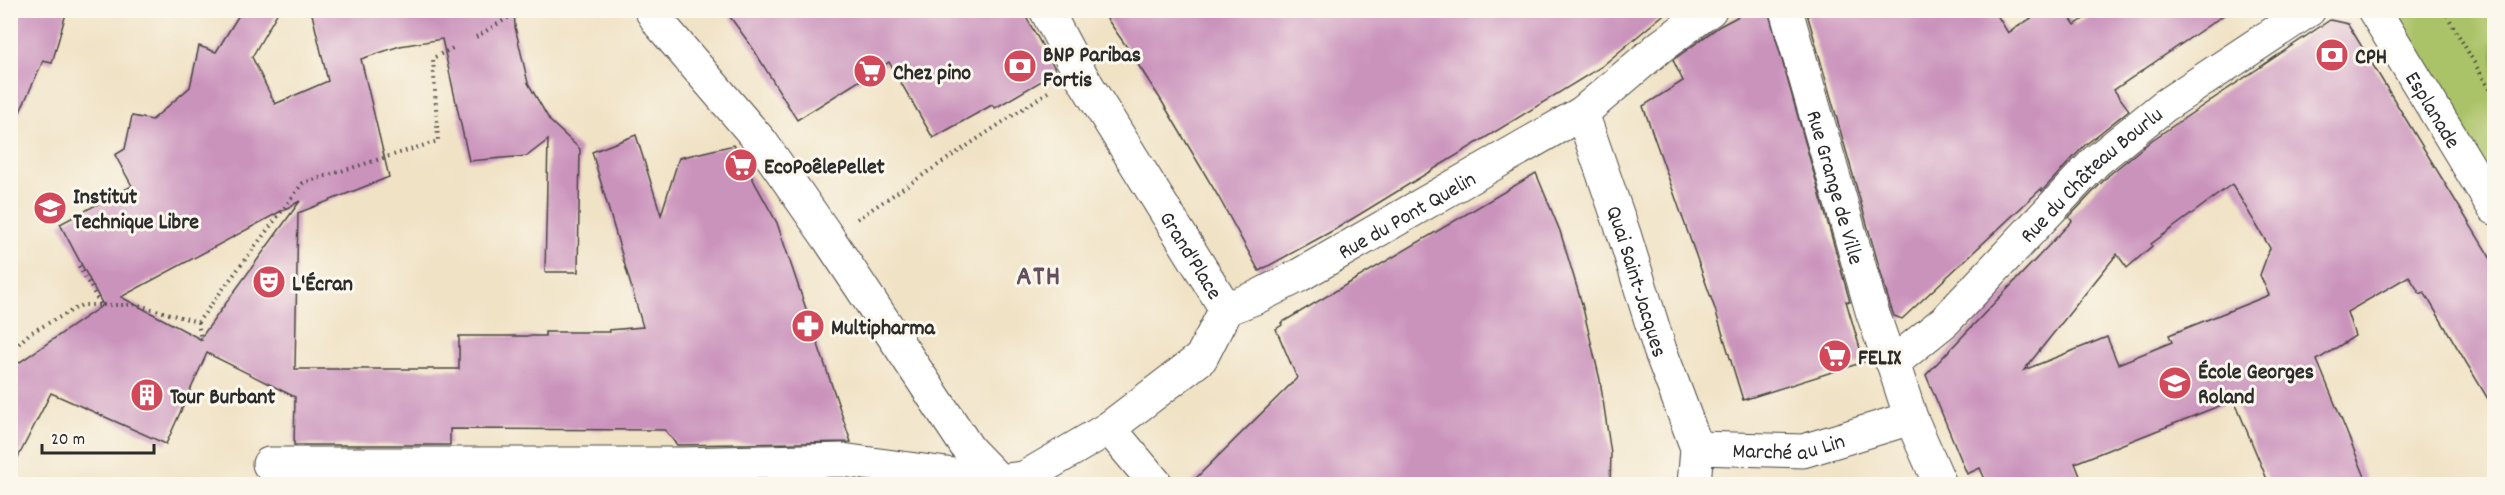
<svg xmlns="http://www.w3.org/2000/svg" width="2505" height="495" viewBox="0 0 2505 495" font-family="Dekko,sans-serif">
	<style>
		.green { fill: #abc368; stroke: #6b774a; stroke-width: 1.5 }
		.building { fill: #ca93bc; fill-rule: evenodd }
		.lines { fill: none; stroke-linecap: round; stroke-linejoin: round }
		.minor-casing { stroke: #494642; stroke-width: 35 }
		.path { stroke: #494642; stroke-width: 4; stroke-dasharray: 1.5 4.5; stroke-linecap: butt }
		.minor { stroke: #fff; stroke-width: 33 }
		.labels { text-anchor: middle; stroke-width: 6; stroke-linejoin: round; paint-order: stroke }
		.poi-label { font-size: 22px; font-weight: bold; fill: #2b2b2b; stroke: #fbf7ec; text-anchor: start }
		.street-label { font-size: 22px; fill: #2b2b2b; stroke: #fbf7ec }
		.district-label { font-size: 28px; font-weight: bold; letter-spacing: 1.5px; fill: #634f5e; stroke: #fbf7ec }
	</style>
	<rect width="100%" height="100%" fill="#fbf7ec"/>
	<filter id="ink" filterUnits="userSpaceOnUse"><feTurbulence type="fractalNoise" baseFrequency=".0167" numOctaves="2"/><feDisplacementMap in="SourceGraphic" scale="12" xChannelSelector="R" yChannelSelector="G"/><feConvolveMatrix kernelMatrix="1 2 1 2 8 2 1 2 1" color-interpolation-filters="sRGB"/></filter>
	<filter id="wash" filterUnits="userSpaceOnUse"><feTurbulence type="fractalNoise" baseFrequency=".008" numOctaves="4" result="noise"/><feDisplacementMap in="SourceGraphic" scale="24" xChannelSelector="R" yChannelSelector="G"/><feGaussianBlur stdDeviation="1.35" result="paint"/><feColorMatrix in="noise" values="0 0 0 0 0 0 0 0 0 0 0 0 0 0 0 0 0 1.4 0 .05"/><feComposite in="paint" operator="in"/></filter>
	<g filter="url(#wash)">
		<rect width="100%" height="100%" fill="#f0e2c5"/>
		<polygon class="green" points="2374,11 2494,11 2494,208"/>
		<g id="blocks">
			<g class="building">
				<polygon points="10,10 67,10 52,63 43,61 10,134"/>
				<path d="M 242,10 L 279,10 L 252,57 L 275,104 L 328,81 L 311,10 L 514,10 L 515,27 L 528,83 L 550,121 L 580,149 L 578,272 L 545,272 L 548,140 L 527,156 L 469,161 L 442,39 L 400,46 L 361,59 L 389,177 L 298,213 L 295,369 L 459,369 L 459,336 L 545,336 L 545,332 L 610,332 L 609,330 L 643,327 L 592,152 L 636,135 L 661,215 L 679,158 L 734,145 L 777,223 L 851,442 L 677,445 L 665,430 L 450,429 L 450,445 L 294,445 L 295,397 L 207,353 L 166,444 L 51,393 L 10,473 L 10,369 L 103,305 L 60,224 L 132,186 L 115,155 L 125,149 L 132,116 L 152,120 L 190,87 L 199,46 L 216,52 ZM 300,201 L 200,339 L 121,297 Z"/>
				<polygon points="725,10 1022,10 1057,72 995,108 992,105 933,138 889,62 797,120 752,47"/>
				<polygon points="1101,10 1669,10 1601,67 1334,230 1259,271 1218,196 1161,100 1126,46"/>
				<polygon points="1750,10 1768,10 1850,302 1846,301 1864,362 1743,400 1715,309 1643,106 1683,81 1673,60 1720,26"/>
				<polygon points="1806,10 1994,10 2008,33 2044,10 2065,10 2075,25 2096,10 2231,10 2114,90 2129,110 2084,146 2042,191 2041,189 1902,319 1894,316 1890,305"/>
				<path d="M 2330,20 L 2348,24 L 2494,264 L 2494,409 L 2424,292 L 2420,294 L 2409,276 L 2347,312 L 2355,336 L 2317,360 L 2368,484 L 2269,484 L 2234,400 L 2075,463 L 2083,484 L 1987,484 L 1980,468 L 1967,474 L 1926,375 L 2072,221 L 2069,217 L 2109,175 L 2152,140 ZM 2232,184 L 2270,248 L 2260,275 L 2269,295 L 2169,335 L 2172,342 L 2118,364 L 2107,337 L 2024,370 L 2117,254 L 2127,268 L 2152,246 L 2151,244 Z"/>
				<polygon points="1536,173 1560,231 1582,304 1600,380 1611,454 1610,484 1190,484 1297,378 1276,329 1282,325 1281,323"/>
				<polygon points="841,479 856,481 854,484 695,484 695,482"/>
				<rect x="293" y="483" width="157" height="1"/>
			</g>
		</g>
	</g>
	<g filter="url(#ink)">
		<use href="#blocks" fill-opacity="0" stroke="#494642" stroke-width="1.5"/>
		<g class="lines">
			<g class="minor-casing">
				<g id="minor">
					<polyline points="651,10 660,24 762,143 829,239 969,450 999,481"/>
					<path id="s1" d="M 1046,10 L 1079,72 L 1226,309"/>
					<path id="s2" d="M 1786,10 L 1872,311 L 1887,354 L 1893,363 L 1911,418 L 1940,484"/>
					<path id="s3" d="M 2374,10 L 2494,208"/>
					<path id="s4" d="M 1582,113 L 1624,234 L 1660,350 L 1697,448 L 1694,484"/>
					<path id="s5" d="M 1226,309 L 1257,297 L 1298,276 L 1582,113 L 1661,46 L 1710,10"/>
					<path id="s6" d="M 1893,363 L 1945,321 L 2096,161 L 2164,106 L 2309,10"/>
					<polyline points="1109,428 1156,484"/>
					<path id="s7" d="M 1697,448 L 1803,451 L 1911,418"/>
					<polyline points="269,464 681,464 842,460 999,481 1024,478 1109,428 1201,358 1226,309"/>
				</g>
			</g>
			<g class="path">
				<polyline points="2444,10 2494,97"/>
				<polyline points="476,37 521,10"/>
				<polyline points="857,219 1048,92"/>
				<polyline points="79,266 100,304"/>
				<polyline points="198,322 201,341"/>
				<polyline points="10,352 30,333 82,305 138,305 198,322 303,183 438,141 433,58 455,47"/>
			</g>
			<use href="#minor" class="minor"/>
		</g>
	</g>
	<defs>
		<g id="bank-disc" transform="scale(1.725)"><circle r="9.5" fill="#d1495b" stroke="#fbf7ec"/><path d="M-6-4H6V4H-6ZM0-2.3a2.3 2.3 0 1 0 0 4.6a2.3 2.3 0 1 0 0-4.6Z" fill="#fff"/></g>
		<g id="supermarket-disc" transform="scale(1.725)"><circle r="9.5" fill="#d1495b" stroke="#fbf7ec"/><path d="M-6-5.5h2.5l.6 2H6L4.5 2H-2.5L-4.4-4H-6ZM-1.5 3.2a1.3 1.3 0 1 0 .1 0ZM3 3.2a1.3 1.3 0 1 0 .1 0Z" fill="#fff"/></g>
		<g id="school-disc" transform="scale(1.725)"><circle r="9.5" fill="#d1495b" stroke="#fbf7ec"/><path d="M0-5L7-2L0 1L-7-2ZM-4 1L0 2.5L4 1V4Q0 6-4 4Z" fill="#fff"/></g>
		<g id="theatre-disc" transform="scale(1.725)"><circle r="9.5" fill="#d1495b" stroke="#fbf7ec"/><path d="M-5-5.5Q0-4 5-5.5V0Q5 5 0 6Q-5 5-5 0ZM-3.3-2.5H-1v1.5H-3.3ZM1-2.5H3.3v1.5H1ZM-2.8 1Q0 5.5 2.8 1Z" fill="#fff"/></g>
		<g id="pharmacy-disc" transform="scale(1.725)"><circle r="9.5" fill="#d1495b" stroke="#fbf7ec"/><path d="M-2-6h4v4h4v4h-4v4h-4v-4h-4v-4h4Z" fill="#fff"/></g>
		<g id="building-disc" transform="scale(1.725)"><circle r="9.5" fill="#d1495b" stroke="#fbf7ec"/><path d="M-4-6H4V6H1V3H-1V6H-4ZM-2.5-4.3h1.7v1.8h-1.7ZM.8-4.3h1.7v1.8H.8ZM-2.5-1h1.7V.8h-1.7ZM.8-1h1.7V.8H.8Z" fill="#fff"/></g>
	</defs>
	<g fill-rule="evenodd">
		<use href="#bank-disc" x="2332" y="55"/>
		<use href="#bank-disc" x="1020" y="66"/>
		<use href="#supermarket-disc" x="870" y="71"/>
		<use href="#supermarket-disc" x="741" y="165"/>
		<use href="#school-disc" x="50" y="208"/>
		<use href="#theatre-disc" x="269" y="282"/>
		<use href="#pharmacy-disc" x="808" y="326"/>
		<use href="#supermarket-disc" x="1835" y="356"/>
		<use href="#school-disc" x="2175" y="383"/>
		<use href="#building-disc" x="147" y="395"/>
	</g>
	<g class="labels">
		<g class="poi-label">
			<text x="1043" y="61">BNP Paribas<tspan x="1043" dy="25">Fortis</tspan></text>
			<text x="2355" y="63">CPH</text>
			<text x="893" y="79">Chez pino</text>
			<text x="764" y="173">EcoPoêlePellet</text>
			<text x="73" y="203">Institut<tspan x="73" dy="25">Technique Libre</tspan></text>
			<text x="292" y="290">L'Écran</text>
			<text x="831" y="334">Multipharma</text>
			<text x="1858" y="364">FELIX</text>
			<text x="2198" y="378">École Georges<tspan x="2198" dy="25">Roland</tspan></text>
			<text x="170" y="403">Tour Burbant</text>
		</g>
		<g class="street-label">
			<text dy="8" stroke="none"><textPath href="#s3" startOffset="116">Esplanade</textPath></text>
			<text dy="8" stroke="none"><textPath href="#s6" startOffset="274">Rue du Château Bourlu</textPath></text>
			<text dy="8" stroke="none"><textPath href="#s2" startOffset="184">Rue Grange de Ville</textPath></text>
			<text dy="8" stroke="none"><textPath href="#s5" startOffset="204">Rue du Pont Quelin</textPath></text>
			<text dy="8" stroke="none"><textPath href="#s1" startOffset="285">Grand'Place</textPath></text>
			<text dy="8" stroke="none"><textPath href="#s4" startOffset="177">Quai Saint-Jacques</textPath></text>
			<text dy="8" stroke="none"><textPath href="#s7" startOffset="92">Marché au Lin</textPath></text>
		</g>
		<g class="district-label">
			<text x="1039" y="284">ATH</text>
		</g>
	</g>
	<rect width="2505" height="495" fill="none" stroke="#fbf7ec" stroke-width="36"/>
	<path d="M42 444v9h112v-9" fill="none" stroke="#2b2b2b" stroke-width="3"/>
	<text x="51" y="444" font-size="18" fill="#2b2b2b" stroke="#fbf7ec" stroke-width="4.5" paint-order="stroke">20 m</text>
</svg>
